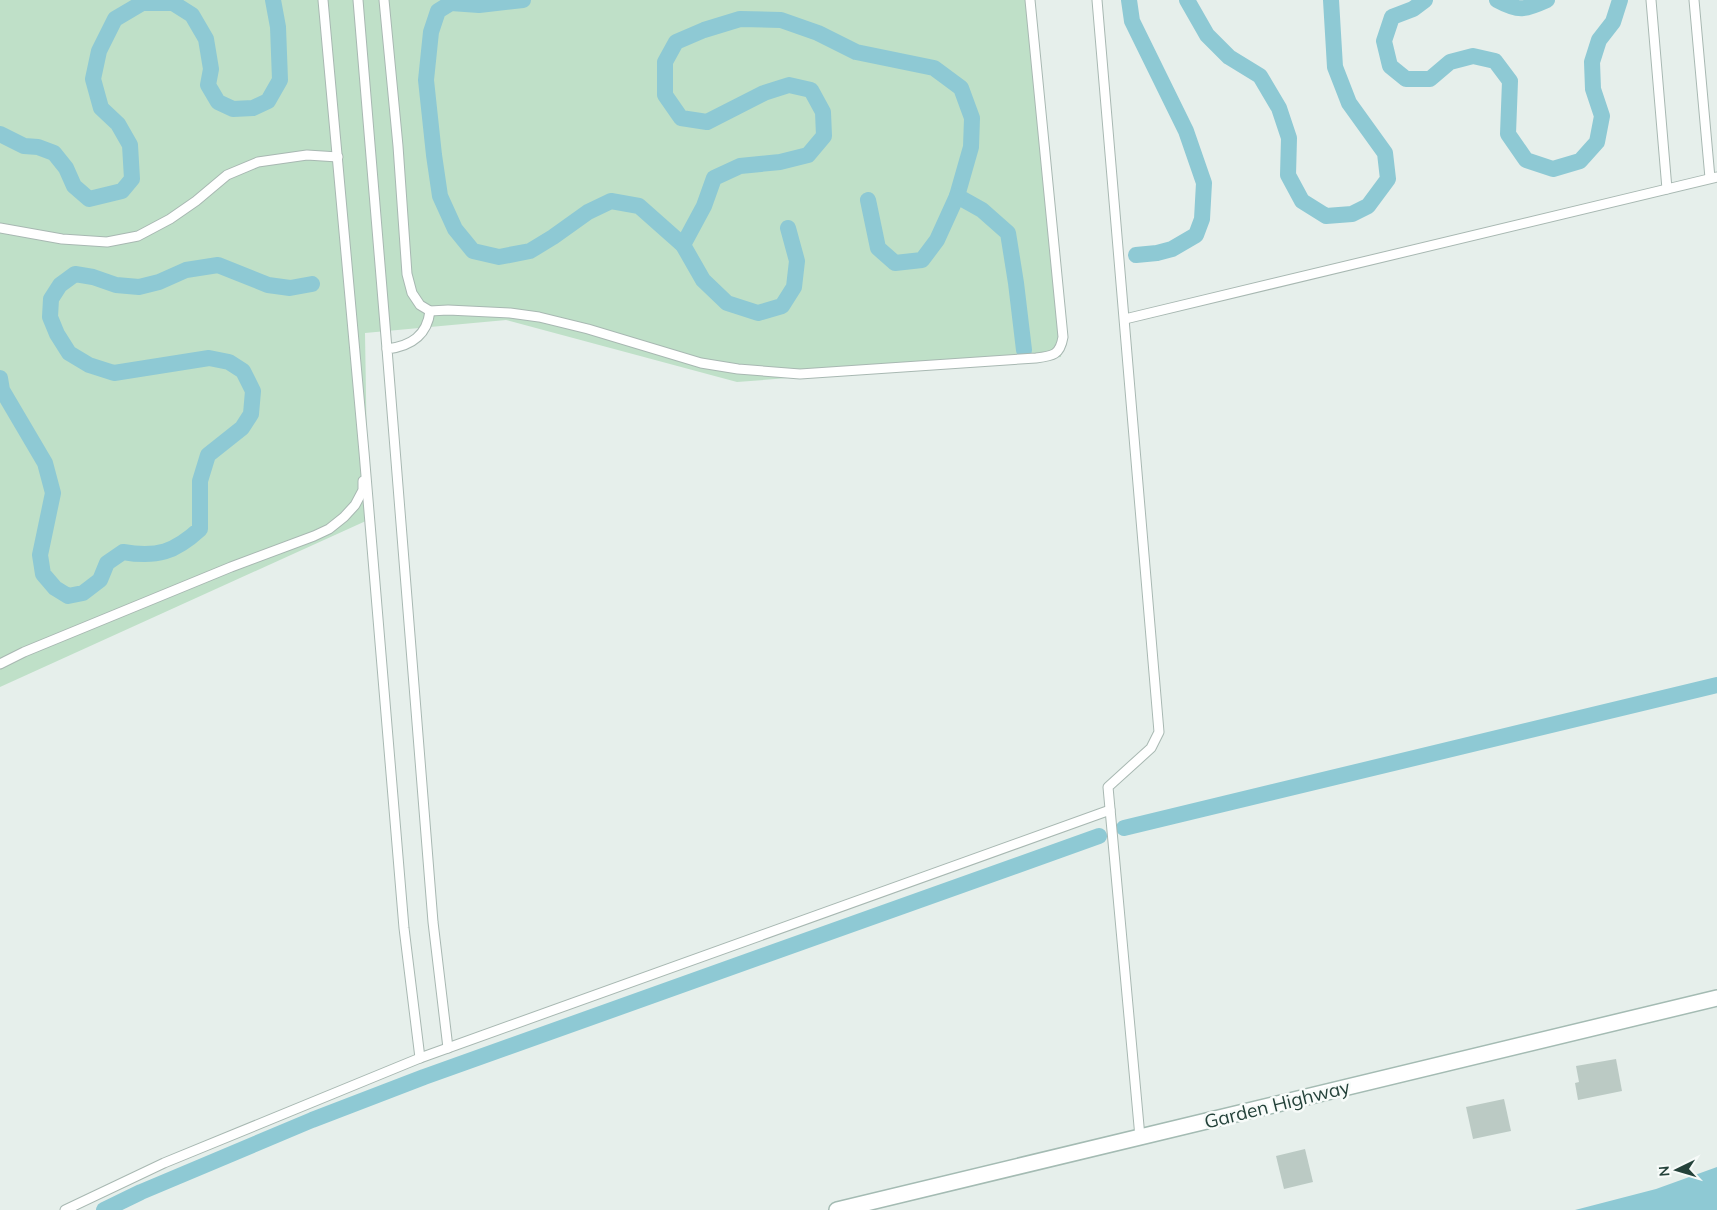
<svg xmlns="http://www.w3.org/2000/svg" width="1717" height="1210" viewBox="0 0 1717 1210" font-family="Mulish,sans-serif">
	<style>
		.green { fill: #bfe0c8 }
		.water { fill: #8ec9d4 }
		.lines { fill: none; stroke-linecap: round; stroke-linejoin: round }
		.canal { stroke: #8ec9d4; stroke-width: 16 }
		.building { fill: #bbcac4 }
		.service-casing { stroke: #a8b8b2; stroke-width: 11 }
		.secondary-casing { stroke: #a4bbb3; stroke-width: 18 }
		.service { stroke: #fff; stroke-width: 9 }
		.secondary { stroke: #fff; stroke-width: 15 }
		.labels { text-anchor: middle; stroke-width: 5; stroke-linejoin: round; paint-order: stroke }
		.street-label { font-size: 19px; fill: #24423a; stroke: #f7fbf9 }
	</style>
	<rect width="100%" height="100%" fill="#e6efeb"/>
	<polygon class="green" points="0,0 1034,0 1061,357 737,382 506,320 365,333 368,520 0,687"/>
	<polygon class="water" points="1717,1167 1717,1210 1575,1210 1656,1189"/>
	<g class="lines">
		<g class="canal">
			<polyline points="523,0 479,5 451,3 438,11 431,32 426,80 434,155 440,196 455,229 473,251 499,257 530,251 553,237 588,212 611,201 639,206 683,245 704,206 714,178 740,166 780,162 808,155 824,136 823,112 811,90 789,85 764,93 707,122 681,118 665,95 665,62 676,42 704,30 740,19 781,20 818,33 856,52 934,68 961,88 972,118 971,147 957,196 982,210 1008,233 1016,283 1024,350"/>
			<polyline points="1129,0 1132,21 1186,131 1204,183 1202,219 1196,235 1172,249 1157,253 1136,255"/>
			<polyline points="1187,0 1207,35 1229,57 1260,76 1279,108 1289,138 1288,175 1302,201 1326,216 1352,214 1368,206 1388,179 1385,153 1349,103 1335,67 1331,0"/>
			<polyline points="1425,0 1413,9 1392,17 1384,41 1390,66 1406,79 1430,79 1450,62 1473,56 1495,61 1510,81 1508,134 1526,160 1553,169 1580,161 1597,142 1602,116 1593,89 1592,62 1599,40 1613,22 1620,0"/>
			<path d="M 1497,0 C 1519,12 1525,10 1547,0"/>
			<polyline points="0,134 24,146 38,147 54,153 66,168 74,186 89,199 122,191 132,179 130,145 118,124 101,108 93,79 99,51 115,19 142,3 173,3 192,15 206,39 211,69 208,85 218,102 233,109 253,108 268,101 280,80 278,27 273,0"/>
			<polyline points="868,200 878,248 895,263 922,260 937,240 957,196"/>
			<polyline points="683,245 703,280 727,303 758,313 782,306 794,287 797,261 788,228"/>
			<path d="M 0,378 L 2,390 L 45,463 L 53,493 L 40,555 L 43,574 L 55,588 L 68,596 L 83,593 L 100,580 L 107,563 L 123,552 C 157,558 175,552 200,529 L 200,481 L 208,455 L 242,428 L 251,414 L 253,391 L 243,371 L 229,362 L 209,358 L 114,373 L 89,365 L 69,353 L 57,334 L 50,317 L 51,299 L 60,285 L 75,274 L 93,277 L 116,285 L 139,287 L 159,282 L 186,270 L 218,265 L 268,285 L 290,288 L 312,284"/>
			<polyline points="1124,828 1717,685"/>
			<polyline points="104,1210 141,1192 312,1120 424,1077 1099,836"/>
		</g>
	</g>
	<g class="building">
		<polygon points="1616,1059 1622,1091 1578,1100 1575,1083 1579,1082 1576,1066"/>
		<polygon points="1504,1099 1511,1131 1473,1139 1466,1107"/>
		<polygon points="1305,1149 1313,1182 1284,1189 1276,1156"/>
	</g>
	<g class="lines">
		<g class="service-casing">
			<g id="service">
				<polyline points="323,0 364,452 404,928 420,1058"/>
				<polyline points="358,0 387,349"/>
				<path d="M 384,0 L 398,146 L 407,274 L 412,293 L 420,305 L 430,311 L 448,310 L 510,313 L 539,317 L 588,329 L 701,363 L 738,369 L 800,374 L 1036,358 C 1053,356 1060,355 1063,337 L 1030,0"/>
				<polyline points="1097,0 1159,732 1151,748 1108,787 1140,1137"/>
				<polyline points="1651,0 1667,189"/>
				<polyline points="1694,0 1710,178"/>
				<polyline points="0,228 62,239 107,242 138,236 170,219 196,201 227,175 258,162 307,155 338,157"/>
				<path d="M 430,311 C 427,336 411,346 387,349 L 433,922 L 448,1048"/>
				<polyline points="1125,319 1717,177"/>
				<polyline points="0,664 24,652 231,567 314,536 329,529 344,517 355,505 363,490 363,481"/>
				<polyline points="65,1210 164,1163 420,1058 1110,810"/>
			</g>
		</g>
		<g class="secondary-casing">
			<polyline id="secondary" points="837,1210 1717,998"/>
		</g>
		<use href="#service" class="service"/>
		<use href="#secondary" class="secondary"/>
	</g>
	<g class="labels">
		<g class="street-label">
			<text transform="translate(1277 1104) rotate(-14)" y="7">Garden Highway</text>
		</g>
	</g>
	<g transform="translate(1677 1170) rotate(265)" stroke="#f7fbf9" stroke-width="4" paint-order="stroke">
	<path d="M0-4L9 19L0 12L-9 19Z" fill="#24423a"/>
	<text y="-8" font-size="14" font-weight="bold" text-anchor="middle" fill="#24423a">N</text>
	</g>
</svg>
